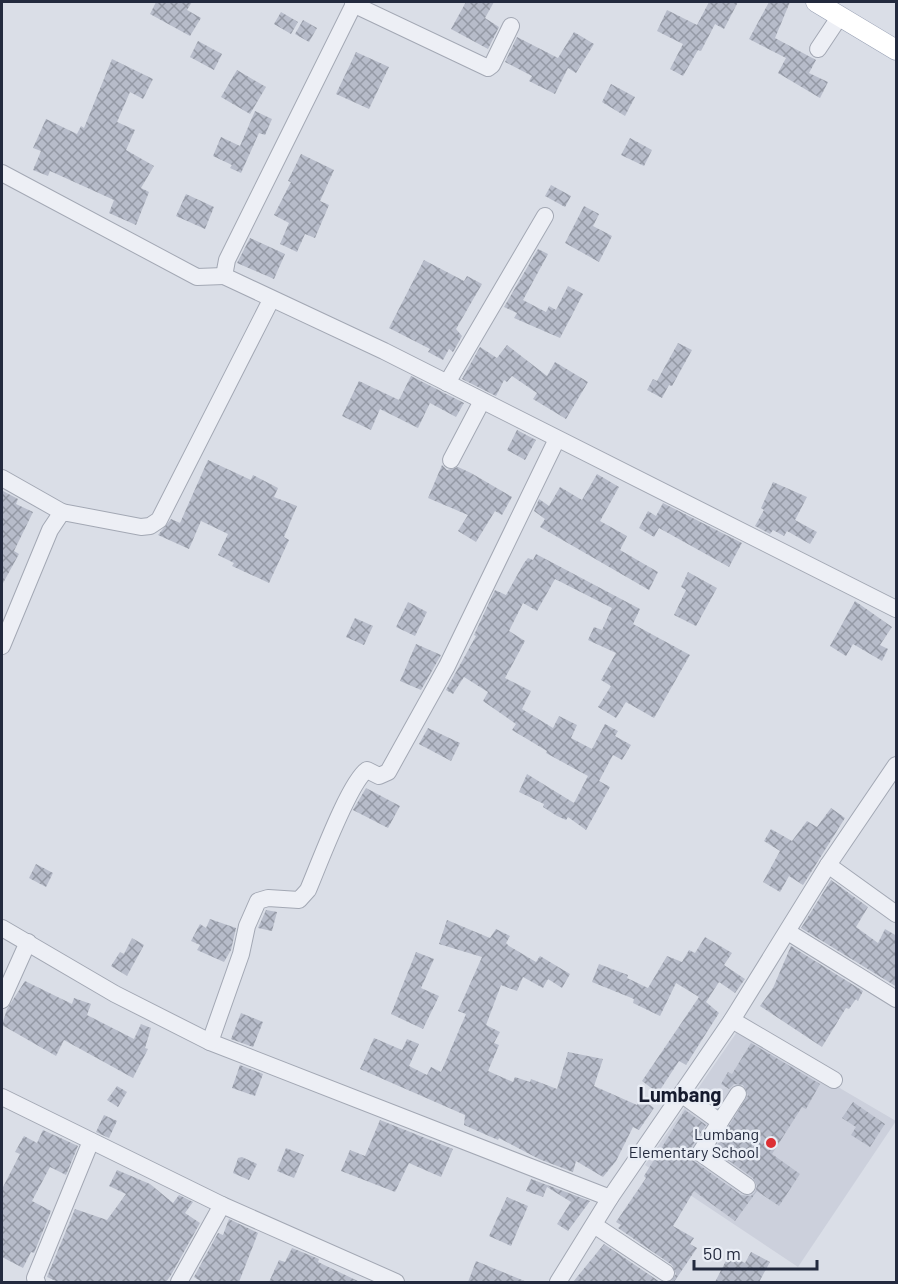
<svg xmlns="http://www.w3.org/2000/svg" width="898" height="1284" viewBox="0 0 898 1284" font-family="Barlow,sans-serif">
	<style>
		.built { fill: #ccd0dc }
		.building { fill: url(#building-cross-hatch) }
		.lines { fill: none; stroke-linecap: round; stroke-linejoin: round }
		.minor-casing { stroke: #a3a8b4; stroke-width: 18 }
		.major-casing { stroke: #98a0b4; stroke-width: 21 }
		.minor { stroke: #edeff5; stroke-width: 16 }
		.major { stroke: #fff; stroke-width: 20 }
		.poi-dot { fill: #dc2f34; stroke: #e9edf5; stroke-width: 2 }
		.labels { text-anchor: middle; stroke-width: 5; stroke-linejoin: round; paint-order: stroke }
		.poi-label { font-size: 16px; fill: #232a3e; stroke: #e9edf5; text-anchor: end }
		.quarter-label { font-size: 20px; font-weight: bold; fill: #161b2e; stroke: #e9edf5 }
	</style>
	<defs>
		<pattern id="building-cross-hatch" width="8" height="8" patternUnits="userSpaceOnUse" patternTransform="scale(1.5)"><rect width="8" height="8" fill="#b7bcca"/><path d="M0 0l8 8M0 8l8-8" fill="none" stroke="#9499a5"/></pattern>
	</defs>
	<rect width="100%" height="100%" fill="#dadee7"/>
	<polygon class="built" points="739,1029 896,1121 798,1267 645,1165"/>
	<g class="building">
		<polygon points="156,2 192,2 187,10 201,18 190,36 150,14"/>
		<polygon points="466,2 494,2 485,18 499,27 488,49 451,29"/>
		<polygon points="709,2 738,2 724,29 715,24 701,51 698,50 683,76 670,69 683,44 657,31 667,10 697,25"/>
		<polygon points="769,2 790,2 775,38 816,60 809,73 828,82 820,98 778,73 786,58 749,39"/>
		<polygon points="281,12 298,22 291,34 274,24"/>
		<polygon points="303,20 317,28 309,42 295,34"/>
		<polygon points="574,32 594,44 576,73 568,68 555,94 529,81 532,76 505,62 517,37 558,58"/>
		<polygon points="198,41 222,54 214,70 190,57"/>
		<polygon points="356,52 389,67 369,109 336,94"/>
		<polygon points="112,59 153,79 143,99 130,92 117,122 135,130 126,150 154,166 141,188 149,192 136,225 109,213 114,200 50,171 48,176 33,170 41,151 33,148 46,119 77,134 81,126 84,128"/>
		<polygon points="237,70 266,87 250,114 221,97"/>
		<polygon points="611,84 635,97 625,116 602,102"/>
		<polygon points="255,111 272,119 265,135 259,133 241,173 230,168 232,165 213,156 221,137 240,146"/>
		<polygon points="630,138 652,150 644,166 621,155"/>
		<polygon points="301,154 334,170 320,201 329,205 315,238 305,234 297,252 280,244 289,223 274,215 291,182 288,181"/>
		<polygon points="551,185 571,196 565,207 545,196"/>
		<polygon points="186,194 214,207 205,229 176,216"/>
		<polygon points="584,206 599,214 593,226 612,236 599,262 565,243"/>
		<polygon points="250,238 285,254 274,279 237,263"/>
		<polygon points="538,249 548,254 523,300 546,312 549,306 556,310 568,286 583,294 560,338 514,318 517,313 504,307"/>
		<polygon points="424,260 464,281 467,276 482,284 456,329 462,336 453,352 449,349 443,360 428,352 430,349 389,328"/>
		<polygon points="678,343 692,350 672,386 669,385 662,398 647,390 653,379 657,381"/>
		<polygon points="507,345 547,376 555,362 588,382 566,419 533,399 537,393 512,376 507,382 504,380 496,396 462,379 480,347 497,358"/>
		<polygon points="411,376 464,403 456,417 430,403 418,428 380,409 371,430 342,416 359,381 399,400"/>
		<polygon points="517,430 536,440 525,460 507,450"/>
		<polygon points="208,460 251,480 253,475 278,488 274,497 297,506 284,537 289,540 269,583 232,566 234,563 218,555 228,534 201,521 189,549 158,535 171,519 180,523"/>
		<polygon points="442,465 447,470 458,467 471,473 512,497 502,515 495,511 476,542 458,531 468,515 428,498"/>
		<polygon points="597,474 619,487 600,521 627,536 620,550 658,572 649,590 540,527 545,519 534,511 539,499 549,506 560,487 582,500"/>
		<polygon points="773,482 807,497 795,520 817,532 810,544 787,531 784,536 773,530 770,534 755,526 764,510 761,508"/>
		<polygon points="3,491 18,499 16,504 33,512 14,551 19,554 2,585"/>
		<polygon points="663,503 742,543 729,567 659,528 654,537 639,528 648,511 656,516"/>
		<polygon points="536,554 640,609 633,624 690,655 654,718 626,702 616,718 598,707 611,686 601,680 616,653 588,640 594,627 602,630 612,608 555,579 537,611 523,603 509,631 525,641 505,678 531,691 522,709 553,728 559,716 577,725 571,738 592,749 605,724 618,731 615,736 631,745 622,760 613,755 599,781 610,787 586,830 568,817 566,820 557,816 543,807 544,804 519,792 527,774 574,803 588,776 546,753 547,751 512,730 516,724 483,701 488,692 464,677 453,694 446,690 476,636 474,635 495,590 506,595 524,563 528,558 533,560"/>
		<polygon points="688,572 717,588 696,626 674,615 686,590 681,587"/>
		<polygon points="855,601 892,627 880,645 888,649 882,661 853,644 846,656 830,646"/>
		<polygon points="408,602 427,612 415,636 396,627"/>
		<polygon points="355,618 373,626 364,645 346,637"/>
		<polygon points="416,644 441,655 421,690 400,681"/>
		<polygon points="428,728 460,743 451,761 419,744"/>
		<polygon points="366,788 400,806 388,828 353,810"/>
		<polygon points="831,808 845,818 803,885 789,876 780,892 763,882 780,851 764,841 771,829 792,841 807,821 817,827"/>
		<polygon points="36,864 53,873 46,887 29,878"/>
		<polygon points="831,880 868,907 856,927 878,943 885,929 897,936 897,987 801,928"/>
		<polygon points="266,910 277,912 272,931 258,928"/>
		<polygon points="210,919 236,928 231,950 224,962 197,950 200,945 191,941 200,924 206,928"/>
		<polygon points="447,920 490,938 496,929 510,936 506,943 509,946 536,962 540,956 570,974 562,988 548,979 543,988 523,977 517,991 501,985 486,1025 500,1032 494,1043 499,1045 488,1071 513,1082 515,1077 530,1082 531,1079 557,1089 568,1052 603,1059 594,1086 637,1105 641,1098 654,1108 639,1130 633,1127 616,1161 603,1177 576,1161 573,1172 539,1159 499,1138 498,1140 464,1125 465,1115 360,1069 374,1038 402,1050 407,1039 419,1044 409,1066 427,1075 431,1067 441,1072 466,1014 458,1011 482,957 439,944"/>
		<polygon points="705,937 732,953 724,965 745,979 735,993 719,982 706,1002 719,1013 686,1065 679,1061 658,1093 642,1081 699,997 676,983 660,1016 633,1003 634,999 592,982 599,964 628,975 627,978 648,988 667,956 682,962 689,950 695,953"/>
		<polygon points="132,938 144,945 127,976 111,966 120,952 124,954"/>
		<polygon points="791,946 863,991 858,1001 856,999 849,1009 846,1008 822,1047 760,1006 773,988"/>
		<polygon points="416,952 434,959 421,988 439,996 423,1029 391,1014"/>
		<polygon points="25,981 72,1004 74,998 91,1004 87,1015 134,1039 141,1024 151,1028 145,1048 148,1049 133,1078 64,1040 56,1056 2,1025 7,1009"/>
		<polygon points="241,1013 263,1022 253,1047 231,1039"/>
		<polygon points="751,1043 820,1084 806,1109 802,1107 772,1154 800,1174 779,1206 757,1191 735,1221 694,1191 673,1226 694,1238 690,1244 697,1248 674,1282 670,1282 676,1274 672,1265 618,1228 621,1225 616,1222 646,1178 644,1176 685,1110 706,1125 691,1148 690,1157 694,1161 741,1195 751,1196 755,1192 757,1186 753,1178 714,1150 748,1095 743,1085 734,1084 729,1089 721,1084 728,1072 732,1074"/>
		<polygon points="240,1065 263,1074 255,1096 232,1088"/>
		<polygon points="117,1086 127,1092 118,1107 107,1100"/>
		<polygon points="853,1102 885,1124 870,1147 851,1135 856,1127 842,1118"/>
		<polygon points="104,1115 117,1121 109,1138 96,1132"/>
		<polygon points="380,1120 453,1149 441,1177 409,1163 395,1192 341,1171 350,1150 365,1156"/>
		<polygon points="43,1130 78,1146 66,1175 50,1167 32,1201 51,1211 34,1253 31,1252 23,1268 2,1257 2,1189 20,1154 15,1152 24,1136 37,1143"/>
		<polygon points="286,1148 304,1155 294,1178 277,1171"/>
		<polygon points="242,1157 257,1164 249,1180 233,1173 238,1158"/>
		<polygon points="117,1170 150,1184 173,1203 179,1195 193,1202 185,1213 200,1223 171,1275 166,1282 58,1282 47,1277 75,1209 107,1220 126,1194 109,1186"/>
		<polygon points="531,1179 590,1201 568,1231 557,1224 571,1202 547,1187 543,1197 526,1191"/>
		<polygon points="507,1197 528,1206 511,1246 489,1236"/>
		<polygon points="229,1219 258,1233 239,1282 202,1282 194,1277 218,1233 223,1235"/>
		<polygon points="604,1244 660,1282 662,1282 573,1282"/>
		<polygon points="292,1248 319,1259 318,1262 360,1282 269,1282 279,1260 285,1262"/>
		<polygon points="751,1252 770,1262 759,1282 715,1282 729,1255 745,1263"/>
		<polygon points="476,1261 527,1282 468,1282"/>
	</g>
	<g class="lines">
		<g class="minor-casing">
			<g id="minor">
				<polyline points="355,2 227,260 224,276 384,351 896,609"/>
				<polyline points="353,4 488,68 492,65 511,26"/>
				<polyline points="818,49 840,16"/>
				<polyline points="2,173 197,277 224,276"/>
				<polyline points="447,383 545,216"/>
				<polyline points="451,460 482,401"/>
				<polyline points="2,478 62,512"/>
				<polyline points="2,646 50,530 62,512 141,527 150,526 159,520 271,300"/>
				<polyline points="828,865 896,914"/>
				<polyline points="2,928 115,994 210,1042 610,1198"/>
				<polyline points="788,932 896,999"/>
				<polyline points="2,1000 28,942"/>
				<polyline points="732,1020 834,1080"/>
				<path d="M 210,1042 L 241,954 L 247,926 L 258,901 L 268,898 L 299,900 L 308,890 C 318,867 349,782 367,770 L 379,776 L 388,772 L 447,666 L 557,439"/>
				<polyline points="681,1094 720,1122"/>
				<polyline points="738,1094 700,1153 747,1186"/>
				<polyline points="2,1097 222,1205 396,1282"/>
				<polyline points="594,1225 666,1273"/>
				<polyline points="37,1282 35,1278 91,1141"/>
				<polyline points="179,1282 222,1205"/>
				<polyline points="558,1282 610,1198 732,1020 828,865 896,765"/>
			</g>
		</g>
		<g class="major-casing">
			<polyline id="major" points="816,2 896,50"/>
		</g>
		<use href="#minor" class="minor"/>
		<use href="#major" class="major"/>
	</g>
	<circle class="poi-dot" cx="771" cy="1143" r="6"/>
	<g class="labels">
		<g class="poi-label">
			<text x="759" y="1140">Lumbang<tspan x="759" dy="18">Elementary School</tspan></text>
		</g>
		<g class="quarter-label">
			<text x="680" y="1102">Lumbang</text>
		</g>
	</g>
	<rect width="898" height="1284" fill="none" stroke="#232a3e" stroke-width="6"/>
	<path d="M694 1260v9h123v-9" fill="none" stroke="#232a3e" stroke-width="3"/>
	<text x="703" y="1260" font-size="18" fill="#232a3e" stroke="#e9edf5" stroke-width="4.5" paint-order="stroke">50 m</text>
</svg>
